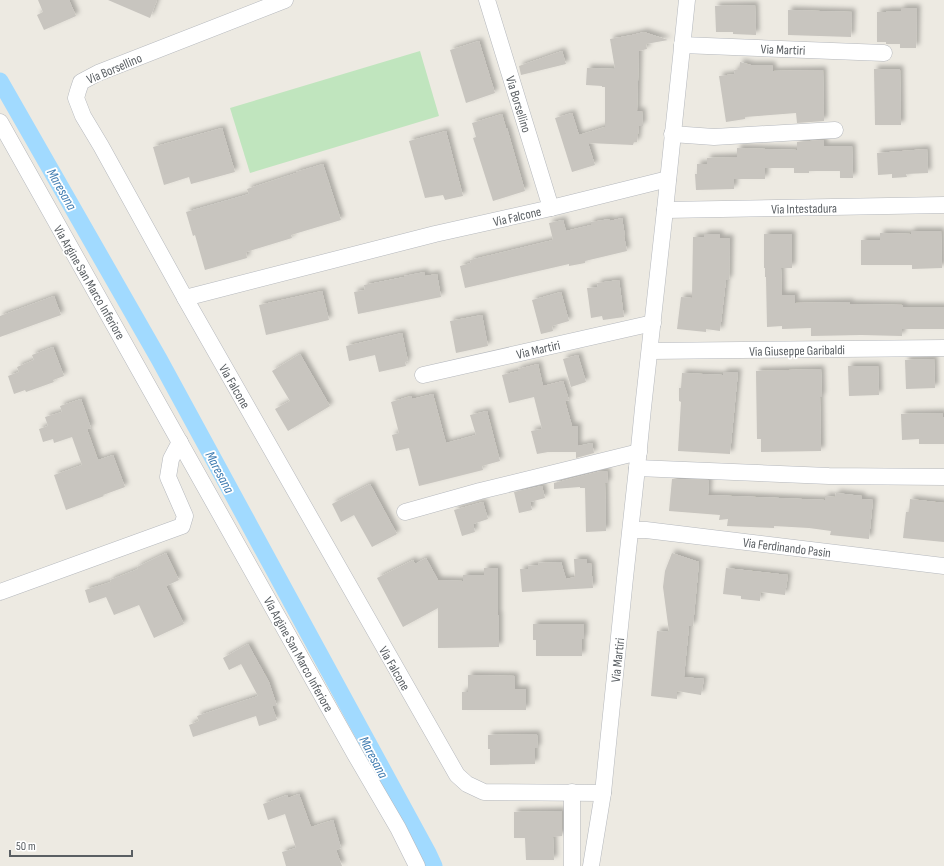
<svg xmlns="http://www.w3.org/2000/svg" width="944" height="866" viewBox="0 0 944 866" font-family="'Sofia Sans Condensed',sans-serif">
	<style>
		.green { fill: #c0e5be }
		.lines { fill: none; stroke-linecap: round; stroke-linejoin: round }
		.canal { stroke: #a1daff; stroke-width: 17 }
		.building { fill: #c8c5bf; filter: url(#shadow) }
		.minor-casing { stroke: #b5b8bd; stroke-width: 17 }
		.minor { stroke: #fff; stroke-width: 16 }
		.labels { text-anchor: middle; stroke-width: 3.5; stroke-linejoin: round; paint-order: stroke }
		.street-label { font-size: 13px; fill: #5a5f63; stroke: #fff }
		.water-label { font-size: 14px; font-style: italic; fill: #3e7bb0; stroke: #fff }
	</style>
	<defs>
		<filter id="shadow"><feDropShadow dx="3.5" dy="-3.5" stdDeviation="2" flood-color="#0004"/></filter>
	</defs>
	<rect width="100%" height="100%" fill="#edeae2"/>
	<polygon class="green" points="420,51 439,116 250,173 230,108"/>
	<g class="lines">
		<polyline class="canal" points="0,81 159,359 428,853 434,866"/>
	</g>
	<g class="building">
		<polygon points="38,0 69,0 76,16 44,30 37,15 43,12"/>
		<polygon points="108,0 157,0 150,18"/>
		<polygon points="755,5 756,35 733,34 733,32 716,32 715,6"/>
		<polygon points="901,8 917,8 916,48 900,48 900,44 886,44 886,42 877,42 877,12 886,12 886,11 901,11"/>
		<polygon points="788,10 852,12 851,37 788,35"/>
		<polygon points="644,32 668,40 646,44 647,49 639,51 637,111 642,111 643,126 639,126 637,142 634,142 633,145 588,143 595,165 572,172 555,118 572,113 579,135 605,127 605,87 602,87 602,86 586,85 587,68 615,69 610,39 632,35"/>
		<polygon points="479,41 495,93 466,103 450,50"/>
		<polygon points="562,51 566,64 521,75 519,66"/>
		<polygon points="740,62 751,65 772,65 773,71 823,70 824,121 797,123 796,113 745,117 745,119 726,122 719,76 735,74 734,70 739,69"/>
		<polygon points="874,69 900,69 901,125 875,125"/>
		<polygon points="502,114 506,128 507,128 525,191 493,201 473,138 476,137 472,123"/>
		<polygon points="222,128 235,172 191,184 189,177 164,185 153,147"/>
		<polygon points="446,131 463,196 445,200 443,195 425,198 409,141"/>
		<polygon points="824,140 824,146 852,146 853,178 840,178 840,171 809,171 809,173 794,173 794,168 765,168 765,179 734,179 734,189 696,190 695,174 697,174 697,164 707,164 707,158 737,157 737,148 797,150 797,142"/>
		<polygon points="927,149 928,173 906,174 907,177 892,178 892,174 878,175 877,153"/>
		<polygon points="323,164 341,220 291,235 292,238 246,252 247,258 205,270 195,235 193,236 186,212 249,194 247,189 296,173 296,172"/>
		<polygon points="622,218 625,236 624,236 627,251 585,261 585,263 569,266 569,264 465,288 460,266 471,263 470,260 553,240 549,223 563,220 566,231 591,225 591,222 610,219 610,221"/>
		<polygon points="911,231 941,231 942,268 912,269 912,265 861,265 861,240 880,240 880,233 911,234"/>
		<polygon points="704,234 720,234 720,238 730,238 729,280 726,280 720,331 706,329 706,332 677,329 681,297 692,298 693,237 704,237"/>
		<polygon points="764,234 792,234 792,268 781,268 782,295 795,295 795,303 850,302 850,304 903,305 903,307 944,307 944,329 902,329 902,336 861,335 811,336 811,328 782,329 782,326 767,327 766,277 765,277 765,268 764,268"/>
		<polygon points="425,272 425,276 437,274 441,297 358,314 354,292 365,290 364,285 404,277 404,276"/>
		<polygon points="619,280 624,317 603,320 602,316 591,318 587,288 598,287 597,283"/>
		<polygon points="322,291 329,320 266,335 259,305"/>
		<polygon points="561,292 569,321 552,326 553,331 541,334 532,300"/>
		<polygon points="54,296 61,315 0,337 0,316"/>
		<polygon points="482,315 488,346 456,353 450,321"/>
		<polygon points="402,333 408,361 405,362 406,366 379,372 375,355 349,361 346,346"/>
		<polygon points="53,347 64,376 53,380 54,382 26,392 25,390 14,394 8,376 19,372 17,367 34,360 32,355"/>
		<polygon points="300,354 330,406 288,431 275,409 290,401 272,371"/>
		<polygon points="578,355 586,382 571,387 563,359"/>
		<polygon points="934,359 935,388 906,389 905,360"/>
		<polygon points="538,364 543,386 563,381 569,400 565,401 572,426 578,426 578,446 592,443 594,453 576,458 576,452 548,452 537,454 531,431 542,429 534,397 509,403 502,375 518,371 518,369"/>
		<polygon points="848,366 878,366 879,395 849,396"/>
		<polygon points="821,369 822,397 820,397 821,451 761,452 761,439 757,439 756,371"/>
		<polygon points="723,372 738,372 730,454 678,451 681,402 679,401 679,388 681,388 682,373 723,375"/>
		<polygon points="433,394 446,443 476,435 470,415 487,411 500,461 482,466 483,470 419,486 409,448 396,451 392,435 399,433 391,402 411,396 412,399"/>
		<polygon points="81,399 91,428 87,429 98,460 113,455 125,487 103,495 104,496 66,510 54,475 82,465 72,437 54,443 53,439 43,442 39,429 48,426 45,417 62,412 60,406"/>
		<polygon points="943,413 943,417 944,417 944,444 919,444 919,439 902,440 901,414"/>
		<polygon points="601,471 607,471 608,483 605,483 606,531 586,532 585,488 580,488 580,487 554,489 554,483"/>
		<polygon points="672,479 709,480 708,495 825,500 825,496 835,497 836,493 862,496 862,499 873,500 869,539 830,535 831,531 809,528 774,526 774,528 727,526 728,519 719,520 720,515 669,511"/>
		<polygon points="370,484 397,534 372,547 354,515 341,522 332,504"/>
		<polygon points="542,486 545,498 530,502 532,510 519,513 514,492"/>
		<polygon points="910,499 944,503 944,542 903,538 906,512 909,512"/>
		<polygon points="483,502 488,519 473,524 475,532 462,536 454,510"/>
		<polygon points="166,553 179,580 166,586 184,624 154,638 139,605 114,615 106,597 89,603 85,590 111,582 110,580 138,569 137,567"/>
		<polygon points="672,553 699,562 693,626 689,626 684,677 704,679 701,695 677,691 677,699 651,696 657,631 669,632 663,587 665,571"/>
		<polygon points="426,558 438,580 463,581 463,575 484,575 484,568 498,568 498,615 499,615 499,647 438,648 438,608 403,627 377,578 413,560 415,564"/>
		<polygon points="574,559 587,559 587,564 591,563 593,588 522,592 520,569 528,569 528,566 539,565 538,563 561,562 566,579 575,577"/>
		<polygon points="726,568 788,575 785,595 761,592 760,601 741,599 741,596 723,594"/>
		<polygon points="533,624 584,624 584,639 582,639 582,656 536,656 536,640 533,640"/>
		<polygon points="248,644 269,682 277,706 272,706 277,720 259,726 256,716 193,737 189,725 199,721 197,716 258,696 241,664 229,670 223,658"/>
		<polygon points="468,675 515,676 515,689 526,689 526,710 462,710 462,692 468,692"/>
		<polygon points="537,734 538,748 535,748 535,764 490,765 490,749 488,749 488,735"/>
		<polygon points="299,794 311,827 333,820 341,848 336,850 342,866 286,866 282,852 296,848 285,814 268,820 263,804 287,795 288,798"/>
		<polygon points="562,811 562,836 553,837 554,860 526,860 525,838 514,838 514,812"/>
	</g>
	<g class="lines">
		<g class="minor-casing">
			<g id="minor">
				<polyline points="487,0 551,208"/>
				<polyline points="682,45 884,53"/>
				<polyline points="0,122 356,756 398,828 417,866"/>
				<polyline points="672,134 714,137 835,130"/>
				<polyline points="665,210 944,205"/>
				<polyline points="185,298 101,146 83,116 76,98 78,91 81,82 98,73 285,0"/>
				<polyline points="650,351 944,348"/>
				<polyline points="423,375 653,323"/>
				<polyline points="637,468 829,476 944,477"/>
				<polyline points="405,512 480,491 639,452"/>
				<polyline points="631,530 646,530 944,566"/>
				<polyline points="0,592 182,526 185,516 168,477 171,459 180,442"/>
				<polyline points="572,792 572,866"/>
				<polyline points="603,793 484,792 467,784 457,775 185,298 435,234 551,208 668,179"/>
				<polyline points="591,866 603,793 606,763 625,578 637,468 643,408 665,210 687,0"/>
			</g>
		</g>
		<use href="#minor" class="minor"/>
	</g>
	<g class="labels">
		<g class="street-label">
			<text transform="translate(783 49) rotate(2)" y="5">Via Martiri</text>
			<text transform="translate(114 68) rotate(-23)" y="5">Via Borsellino</text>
			<text transform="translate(519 104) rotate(73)" y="5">Via Borsellino</text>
			<text transform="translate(804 208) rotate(-1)" y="5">Via Intestadura</text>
			<text transform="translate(517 216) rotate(-13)" y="5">Via Falcone</text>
			<text transform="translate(90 282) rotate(60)" y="5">Via Argine San Marco Inferiore</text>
			<text transform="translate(538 349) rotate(-13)" y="5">Via Martiri</text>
			<text transform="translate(797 350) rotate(-1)" y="5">Via Giuseppe Garibaldi</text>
			<text transform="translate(235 386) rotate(60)" y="5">Via Falcone</text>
			<text transform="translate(787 547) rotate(7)" y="5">Via Ferdinando Pasin</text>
			<text transform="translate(299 654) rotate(61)" y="5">Via Argine San Marco Inferiore</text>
			<text transform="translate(617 660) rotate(-84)" y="5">Via Martiri</text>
			<text transform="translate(395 668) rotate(60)" y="5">Via Falcone</text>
		</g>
		<g class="water-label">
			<text transform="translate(62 189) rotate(60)" y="5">Maresana</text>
			<text transform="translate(220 472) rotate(62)" y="5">Maresana</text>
			<text transform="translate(374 757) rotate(62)" y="5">Maresana</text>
		</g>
	</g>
	<path d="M10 850v6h122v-6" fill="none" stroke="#5a5f63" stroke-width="2"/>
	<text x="16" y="850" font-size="12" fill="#5a5f63" stroke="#ffffff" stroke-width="3" paint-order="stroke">50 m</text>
</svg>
